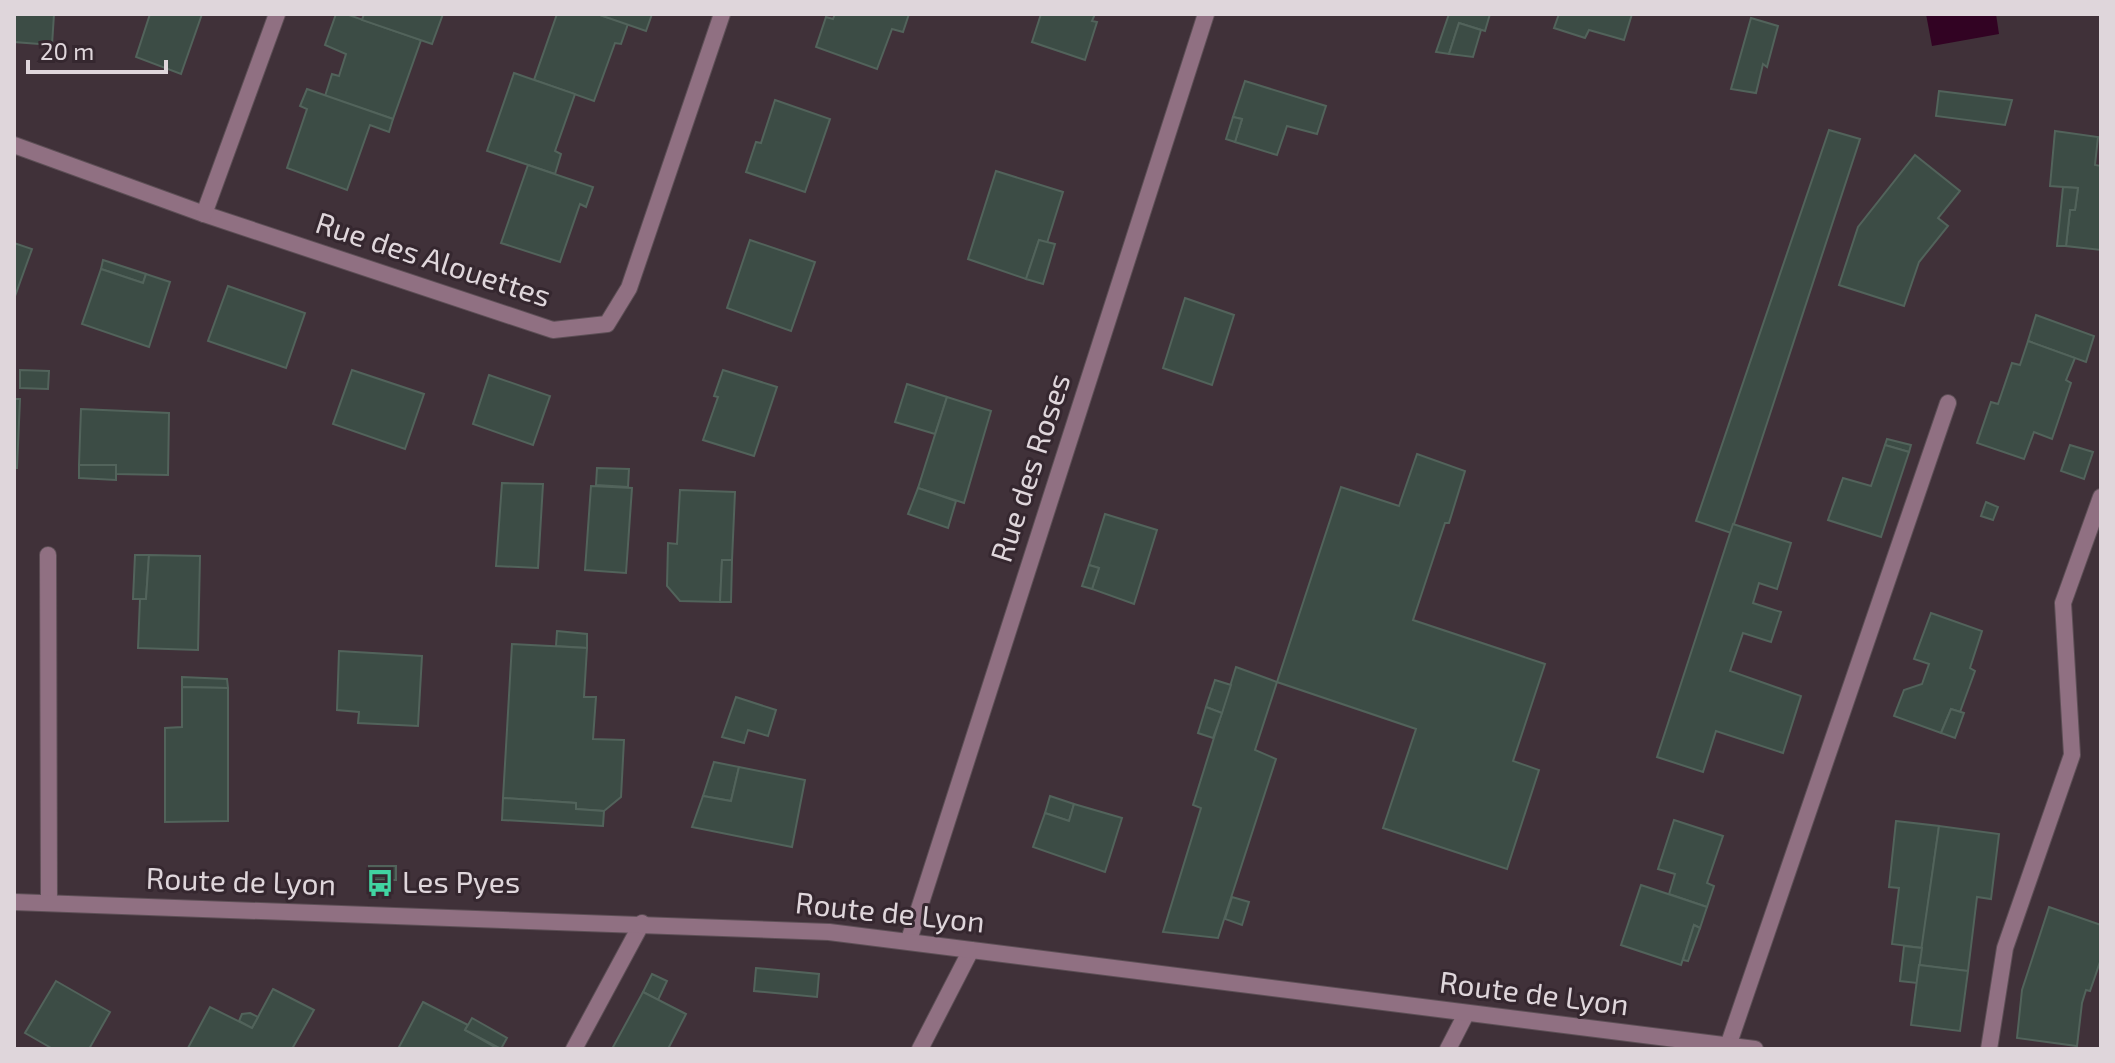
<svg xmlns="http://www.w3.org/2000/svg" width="2115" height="1063" viewBox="0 0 2115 1063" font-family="'Exo 2',sans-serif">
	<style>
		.water { fill: #320323 }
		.building { fill: #3c4c45; stroke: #52635b; stroke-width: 2 }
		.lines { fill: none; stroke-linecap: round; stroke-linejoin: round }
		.minor-casing { stroke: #5d4f56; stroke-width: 18 }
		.tertiary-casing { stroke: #5d4f56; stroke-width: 18 }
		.minor { stroke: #907082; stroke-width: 16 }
		.tertiary { stroke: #907082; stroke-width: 16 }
		.labels { text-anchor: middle; stroke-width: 6; stroke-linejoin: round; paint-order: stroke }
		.street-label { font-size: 30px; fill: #dfd6db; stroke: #35272f }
		.poi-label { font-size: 30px; fill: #dfd6db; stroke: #35272f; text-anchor: start }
	</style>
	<rect width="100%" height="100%" fill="#403139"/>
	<polygon class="water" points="1926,14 1996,14 1999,34 1932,46"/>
	<g class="building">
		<polygon points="14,14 54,14 52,45 14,42"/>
		<polygon points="150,14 202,14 181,74 136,57"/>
		<polygon points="336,14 346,14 421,40 393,119 325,96 332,74 339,76 346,54 325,45"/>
		<polygon points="364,14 443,14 432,44 362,20"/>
		<polygon points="557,14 597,14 628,24 621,44 615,43 594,101 534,80"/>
		<polygon points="597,14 652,14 646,31"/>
		<polygon points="835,14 909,14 903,32 892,29 877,69 816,47 826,17 833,19"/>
		<polygon points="1041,14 1095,14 1092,21 1097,22 1085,60 1032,42"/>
		<polygon points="1449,14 1490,14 1485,31 1459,23 1449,54 1436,52"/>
		<polygon points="1559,14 1632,14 1624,40 1589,30 1585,38 1554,28"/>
		<polygon points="1751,18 1778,26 1767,67 1763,64 1756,93 1731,89"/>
		<polygon points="1459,23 1481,30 1473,57 1449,54"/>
		<polygon points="514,73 575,94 555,151 561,154 555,174 487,151"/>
		<polygon points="1245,81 1326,106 1317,134 1287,126 1277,155 1235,142 1242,119 1233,117"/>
		<polygon points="307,89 393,119 389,132 370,125 347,190 287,168 307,109 300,106"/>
		<polygon points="1939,91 2012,100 2005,125 1936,116"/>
		<polygon points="775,100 830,119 805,192 746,172 756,142 761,143"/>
		<polygon points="1233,117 1242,119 1235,142 1226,139"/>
		<polygon points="1829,130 1860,139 1731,533 1696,521"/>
		<polygon points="2055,131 2098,137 2095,165 2101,166 2101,250 2066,246 2070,210 2075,210 2078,188 2050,186"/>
		<polygon points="1915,155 1960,191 1938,218 1948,226 1919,262 1904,306 1839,285 1858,227"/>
		<polygon points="528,165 593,187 586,207 580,204 560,262 501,243"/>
		<polygon points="996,171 1063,192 1047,243 1039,240 1026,279 968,259"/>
		<polygon points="2063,187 2078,188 2075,210 2070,210 2066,246 2057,246"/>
		<polygon points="750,240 815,262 791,331 727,308"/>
		<polygon points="1039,240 1055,244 1043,284 1026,279"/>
		<polygon points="14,243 32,249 14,299"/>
		<polygon points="103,260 146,274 143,283 101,269"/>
		<polygon points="101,269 143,283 146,274 170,282 149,347 82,324"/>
		<polygon points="228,286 305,313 286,368 208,341"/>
		<polygon points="1185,298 1234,315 1212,385 1163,368"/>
		<polygon points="2036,315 2094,336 2086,362 2028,341"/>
		<polygon points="2028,341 2075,358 2066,380 2071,383 2052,439 2034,432 2024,459 1977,443 1991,402 1998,404 2012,363 2020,365"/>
		<polygon points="20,370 49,371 48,389 20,388"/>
		<polygon points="352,370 424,394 405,449 333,424"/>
		<polygon points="723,370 777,387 754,456 703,440 718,397 714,396"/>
		<polygon points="489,375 550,396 533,445 473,424"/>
		<polygon points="907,384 947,397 935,434 895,422"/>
		<polygon points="947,397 991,411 964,503 918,488"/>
		<polygon points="14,399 20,399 17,468 14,468"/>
		<polygon points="81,409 169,413 168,475 116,474 116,465 79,465"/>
		<polygon points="1887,439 1911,445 1909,452 1885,445"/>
		<polygon points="1885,445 1909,452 1881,537 1828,520 1843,478 1871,486"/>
		<polygon points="2070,445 2093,452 2084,479 2061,471"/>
		<polygon points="1417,454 1465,471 1449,523 1445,523 1413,620 1545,664 1513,761 1539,770 1507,869 1383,828 1416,729 1277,682 1341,487 1399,506"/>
		<polygon points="79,465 116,465 116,480 79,478"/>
		<polygon points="597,468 629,469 628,487 596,485"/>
		<polygon points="502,483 543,484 538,568 496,566"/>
		<polygon points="591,486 632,488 626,573 585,570"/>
		<polygon points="918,488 956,501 948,528 908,514"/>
		<polygon points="680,490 735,492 732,560 722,560 720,602 680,601 667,586 668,543 677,544"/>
		<polygon points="1986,502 1998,507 1993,520 1981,516"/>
		<polygon points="1105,514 1157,530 1134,604 1092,589 1099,568 1089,565"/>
		<polygon points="1733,524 1791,543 1777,589 1759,583 1753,603 1781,612 1771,642 1743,633 1730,671 1801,696 1783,753 1716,731 1703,772 1657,757"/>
		<polygon points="135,555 149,555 146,599 133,599"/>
		<polygon points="149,555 200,556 198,650 138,648 140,599 146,599"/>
		<polygon points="722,560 732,560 731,602 720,602"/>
		<polygon points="1089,565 1099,568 1092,589 1082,586"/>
		<polygon points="1931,613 1982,631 1970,668 1975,671 1960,712 1951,709 1941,733 1894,716 1904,690 1922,684 1929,664 1914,659"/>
		<polygon points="557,631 587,634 587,648 556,646"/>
		<polygon points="512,644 587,648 584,697 596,697 593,739 624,740 621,797 604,811 576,809 576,803 503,798"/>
		<polygon points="339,651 422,656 418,726 358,723 359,712 337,710"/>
		<polygon points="1236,667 1277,682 1255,750 1276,759 1218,938 1163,932 1201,808 1193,805"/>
		<polygon points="182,677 227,679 228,688 182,687"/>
		<polygon points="1215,680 1231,685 1222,713 1206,707"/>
		<polygon points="182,687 228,688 228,821 165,822 165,728 182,727"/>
		<polygon points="736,697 776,710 768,736 748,730 744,743 722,737"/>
		<polygon points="1206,707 1222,713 1213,738 1198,733"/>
		<polygon points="1951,709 1964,713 1955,738 1941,733"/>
		<polygon points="714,762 739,767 731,801 703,796"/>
		<polygon points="739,767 805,780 792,847 692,827 703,796 731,801"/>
		<polygon points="1050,796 1074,804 1069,821 1045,813"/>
		<polygon points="503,798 576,803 576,809 604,811 603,826 502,820"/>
		<polygon points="1074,804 1122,818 1105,872 1033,847 1045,813 1069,821"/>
		<polygon points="1674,820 1723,836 1707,883 1714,886 1707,907 1669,894 1675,874 1658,869"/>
		<polygon points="1896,821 1939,826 1922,948 1892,944 1899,888 1889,887"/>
		<polygon points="1939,826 1999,834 1991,899 1977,897 1968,971 1919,965"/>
		<rect x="369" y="866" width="27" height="14"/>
		<polygon points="1641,885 1707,907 1700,928 1694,925 1681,965 1621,945"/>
		<polygon points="1232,897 1249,902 1242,925 1225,919"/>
		<polygon points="2049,907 2101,925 2101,959 2090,991 2086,990 2082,1003 2077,1046 2017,1038 2022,990"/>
		<polygon points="1694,925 1700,928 1688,961 1683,960"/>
		<polygon points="1904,946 1922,948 1917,983 1900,981"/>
		<polygon points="1919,965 1968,971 1960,1031 1911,1025"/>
		<polygon points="756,968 819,974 817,997 754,991"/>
		<polygon points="652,974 667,981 658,1000 643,992"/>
		<polygon points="56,981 110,1012 89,1049 53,1049 25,1033"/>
		<polygon points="273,989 314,1010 292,1049 188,1048 210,1007 252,1028"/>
		<polygon points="643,992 686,1014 668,1049 612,1049"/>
		<polygon points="423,1002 468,1025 465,1030 498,1049 398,1049"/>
		<polygon points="250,1013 258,1017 252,1028 239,1021 242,1014"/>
		<polygon points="472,1018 507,1038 501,1049 465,1030"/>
	</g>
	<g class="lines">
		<g class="minor-casing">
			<g id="minor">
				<polyline points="14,145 204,214 553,330 607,324 629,288 722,14"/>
				<polyline points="204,214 277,14"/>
				<polyline points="48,555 49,903"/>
				<polyline points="909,940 1206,14"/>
				<polyline points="1728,1046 1948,403"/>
				<polyline points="574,1049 642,923"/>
				<polyline points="920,1049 971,950"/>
				<polyline points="1448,1049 1466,1014"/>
				<polyline points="1989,1049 2005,948 2072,755 2063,603 2101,497"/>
			</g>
		</g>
		<g class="tertiary-casing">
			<polyline id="tertiary" points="14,902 829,932 1755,1049"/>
		</g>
		<use href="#minor" class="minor"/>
		<use href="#tertiary" class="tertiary"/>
	</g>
	<defs>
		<g id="bus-bare" transform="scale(2.16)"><path d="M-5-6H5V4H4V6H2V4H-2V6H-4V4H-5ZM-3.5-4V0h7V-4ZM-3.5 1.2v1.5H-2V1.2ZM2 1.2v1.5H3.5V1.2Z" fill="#41d4a1" stroke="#35272f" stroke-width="2.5" paint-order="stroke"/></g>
	</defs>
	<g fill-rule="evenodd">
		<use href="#bus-bare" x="380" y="883"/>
	</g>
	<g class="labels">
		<g class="street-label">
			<text transform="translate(433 260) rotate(18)" y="10">Rue des Alouettes</text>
			<text transform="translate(1031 468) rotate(-72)" y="10">Rue des Roses</text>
			<text transform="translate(241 882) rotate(2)" y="10">Route de Lyon</text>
			<text transform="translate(890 913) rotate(6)" y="10">Route de Lyon</text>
			<text transform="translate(1534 994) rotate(7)" y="10">Route de Lyon</text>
		</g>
		<g class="poi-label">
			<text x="402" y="893">Les Pyes</text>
		</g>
	</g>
	<rect width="2115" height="1063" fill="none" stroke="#dfd6db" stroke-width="32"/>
	<path d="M28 60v12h138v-12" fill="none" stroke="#dfd6db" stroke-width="4"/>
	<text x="40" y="60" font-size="24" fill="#dfd6db" stroke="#35272f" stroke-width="6" paint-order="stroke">20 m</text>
</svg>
